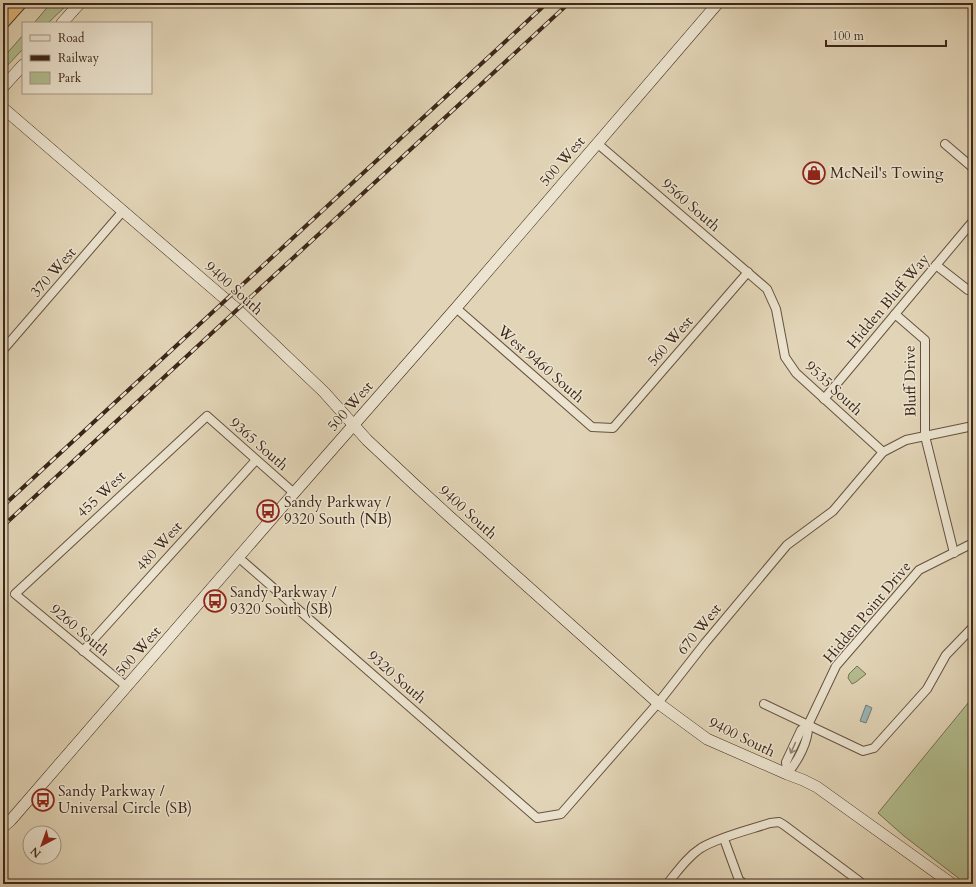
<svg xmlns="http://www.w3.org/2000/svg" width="976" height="887" viewBox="0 0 976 887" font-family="Cardo,serif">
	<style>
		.green { fill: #b2bd8f; stroke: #777254 }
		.water { fill: #98b6b8; stroke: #737c78 }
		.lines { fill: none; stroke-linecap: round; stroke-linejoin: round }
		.street-casing { stroke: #665240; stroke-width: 10 }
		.secondary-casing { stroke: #3c2618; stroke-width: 12 }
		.highway-casing { stroke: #3c2618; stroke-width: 16 }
		.street { stroke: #ece4d0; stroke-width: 8 }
		.secondary { stroke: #ece4d0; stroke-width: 11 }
		.highway { stroke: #e1ba7c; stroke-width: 14 }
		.rail-casing { stroke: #3c2618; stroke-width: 4 }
		.rail { stroke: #ece4d0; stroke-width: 2.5; stroke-dasharray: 8; stroke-linecap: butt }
		.oneway { stroke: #948574 }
		.labels { text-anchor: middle; stroke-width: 3; stroke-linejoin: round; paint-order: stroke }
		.street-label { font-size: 15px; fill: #3c2618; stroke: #ece4d0 }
		.poi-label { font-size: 15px; fill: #3c2618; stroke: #ece4d0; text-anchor: start }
	</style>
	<rect width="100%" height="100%" fill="#e2d5b7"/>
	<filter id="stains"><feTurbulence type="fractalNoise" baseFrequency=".005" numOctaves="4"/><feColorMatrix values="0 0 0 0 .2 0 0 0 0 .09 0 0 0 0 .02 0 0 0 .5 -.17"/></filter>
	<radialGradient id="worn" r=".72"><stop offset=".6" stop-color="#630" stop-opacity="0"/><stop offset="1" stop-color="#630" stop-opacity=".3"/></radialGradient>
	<g class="green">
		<polygon points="51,3 69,3 48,23 34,23"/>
		<polygon points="23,35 23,49 3,70 3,58"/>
		<polygon points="857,666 866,674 856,682 852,684 848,678 849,674"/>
		<polygon points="973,697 973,884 965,884 957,877 904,836 878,813"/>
	</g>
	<polygon class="water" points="866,705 872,708 866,723 860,721"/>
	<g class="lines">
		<g class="street-casing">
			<g id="street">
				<polyline points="598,144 767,289 776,309 785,357 796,373 883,452"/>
				<polyline points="945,144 973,168"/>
				<polyline points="936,265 968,290"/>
				<polyline points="456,308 592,427 613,428 748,272"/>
				<polyline points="895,314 925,340 925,436 954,553"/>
				<polyline points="3,350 123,211"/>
				<polyline points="824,399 973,221"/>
				<polyline points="238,557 537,818 561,814 658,703 705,643 787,545 833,511 883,452 906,440 973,426"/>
				<polyline points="83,651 256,460"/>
				<polyline points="127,687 15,594 207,416 294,493"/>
				<polyline points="764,704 863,751 874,748 927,689 946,655 973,627"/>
				<path d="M 787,774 C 797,762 809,742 808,725 L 836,666 L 919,570 L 973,543"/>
				<polyline points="787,774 786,762 801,730 808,725"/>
				<polyline points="724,839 739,880 744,884"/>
				<path d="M 667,884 C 677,872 687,857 701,848 C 719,837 749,830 770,823 L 779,822 L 784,825 L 863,884"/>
			</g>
		</g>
		<g class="secondary-casing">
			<g id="secondary">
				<polyline points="62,23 80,3"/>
				<polyline points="3,87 23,65"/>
				<polyline points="3,108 238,310 324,392 367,440 414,484 450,517 658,703 707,739 787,774 803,780 817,787 952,884"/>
				<polyline points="3,827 11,820 294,493 456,308 718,3"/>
			</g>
		</g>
		<g class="highway-casing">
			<polyline id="highway" points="3,21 19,3"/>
		</g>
		<use href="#street" class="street"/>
		<use href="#secondary" class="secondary"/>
		<use href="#highway" class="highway"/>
		<g class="rail-casing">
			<g id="rail">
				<polyline points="3,506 547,3"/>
				<polyline points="3,526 569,3"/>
			</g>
		</g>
		<use href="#rail" class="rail"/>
	</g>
	<defs><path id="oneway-shaft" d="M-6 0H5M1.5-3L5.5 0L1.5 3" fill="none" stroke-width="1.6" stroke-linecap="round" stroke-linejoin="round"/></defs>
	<use class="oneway" href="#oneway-shaft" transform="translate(793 748) rotate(114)"/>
	<defs>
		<g id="shop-ring" transform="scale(1.15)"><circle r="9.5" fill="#ece4d0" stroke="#8f2418" stroke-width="1.5"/><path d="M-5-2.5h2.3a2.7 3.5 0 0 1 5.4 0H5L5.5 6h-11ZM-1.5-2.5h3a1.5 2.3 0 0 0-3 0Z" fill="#8f2418"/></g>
		<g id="bus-ring" transform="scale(1.15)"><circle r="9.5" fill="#ece4d0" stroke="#8f2418" stroke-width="1.5"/><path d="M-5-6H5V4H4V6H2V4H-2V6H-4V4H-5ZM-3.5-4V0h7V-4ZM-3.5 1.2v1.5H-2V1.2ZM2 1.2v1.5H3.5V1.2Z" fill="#8f2418"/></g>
	</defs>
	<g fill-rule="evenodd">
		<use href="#shop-ring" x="814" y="173"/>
		<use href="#bus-ring" x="268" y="511"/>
		<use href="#bus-ring" x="215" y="601"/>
		<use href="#bus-ring" x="43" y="800"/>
	</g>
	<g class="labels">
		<g class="street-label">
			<text transform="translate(562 161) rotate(-49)" y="5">500 West</text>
			<text transform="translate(691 205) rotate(41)" y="5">9560 South</text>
			<text transform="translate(53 272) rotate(-49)" y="5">370 West</text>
			<text transform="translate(234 288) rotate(42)" y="5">9400 South</text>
			<text transform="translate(888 301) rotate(-50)" y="5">Hidden Bluff Way</text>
			<text transform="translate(670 341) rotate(-49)" y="5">560 West</text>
			<text transform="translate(541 364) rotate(41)" y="5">West 9460 South</text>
			<text transform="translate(910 381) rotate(-91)" y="5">Bluff Drive</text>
			<text transform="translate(834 388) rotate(43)" y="5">9535 South</text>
			<text transform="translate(350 406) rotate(-49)" y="5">500 West</text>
			<text transform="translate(259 444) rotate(41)" y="5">9365 South</text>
			<text transform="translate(101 494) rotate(-43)" y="5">455 West</text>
			<text transform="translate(468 512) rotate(42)" y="5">9400 South</text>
			<text transform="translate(159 546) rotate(-48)" y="5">480 West</text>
			<text transform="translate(867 612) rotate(-50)" y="5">Hidden Point Drive</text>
			<text transform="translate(699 629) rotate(-51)" y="5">670 West</text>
			<text transform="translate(80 630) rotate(40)" y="5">9260 South</text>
			<text transform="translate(138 651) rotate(-49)" y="5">500 West</text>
			<text transform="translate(397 677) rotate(41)" y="5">9320 South</text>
			<text transform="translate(742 737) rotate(26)" y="5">9400 South</text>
		</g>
		<g class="poi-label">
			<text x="830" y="178">McNeil's Towing</text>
			<text x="284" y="507">Sandy Parkway /<tspan x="284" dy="17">9320 South (NB)</tspan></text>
			<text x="230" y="597">Sandy Parkway /<tspan x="230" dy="17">9320 South (SB)</tspan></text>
			<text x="58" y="796">Sandy Parkway /<tspan x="58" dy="17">Universal Circle (SB)</tspan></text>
		</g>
	</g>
	<rect width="976" height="887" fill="none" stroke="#e2d5b7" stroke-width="16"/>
	<rect x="4" y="4" width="968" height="879" fill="none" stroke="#3c2618" stroke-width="2"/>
	<rect x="8" y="8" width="960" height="871" fill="none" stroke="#3c2618"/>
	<rect x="22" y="22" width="130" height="72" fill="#ece4d0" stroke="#a69886"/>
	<rect x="30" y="35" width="20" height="6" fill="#ece4d0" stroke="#a69886"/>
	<text x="58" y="42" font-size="12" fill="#3c2618">Road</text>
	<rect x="30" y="55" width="20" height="6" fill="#3c2618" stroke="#a69886"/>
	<text x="58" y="62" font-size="12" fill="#3c2618">Railway</text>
	<rect x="30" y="72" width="20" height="12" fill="#b2bd8f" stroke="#a69886"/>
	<text x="58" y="82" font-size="12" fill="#3c2618">Park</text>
	<g transform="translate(42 845) rotate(221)"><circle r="19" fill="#ece4d0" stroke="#a69886"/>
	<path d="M0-3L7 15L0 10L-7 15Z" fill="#8f2418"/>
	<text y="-6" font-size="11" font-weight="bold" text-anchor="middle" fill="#3c2618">N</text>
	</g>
	<path d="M826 40v6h120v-6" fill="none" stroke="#3c2618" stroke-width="2"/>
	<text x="832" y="40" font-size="12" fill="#3c2618" stroke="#ece4d0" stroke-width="3" paint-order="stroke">100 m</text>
	<rect width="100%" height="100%" filter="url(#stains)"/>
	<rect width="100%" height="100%" fill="url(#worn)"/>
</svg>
